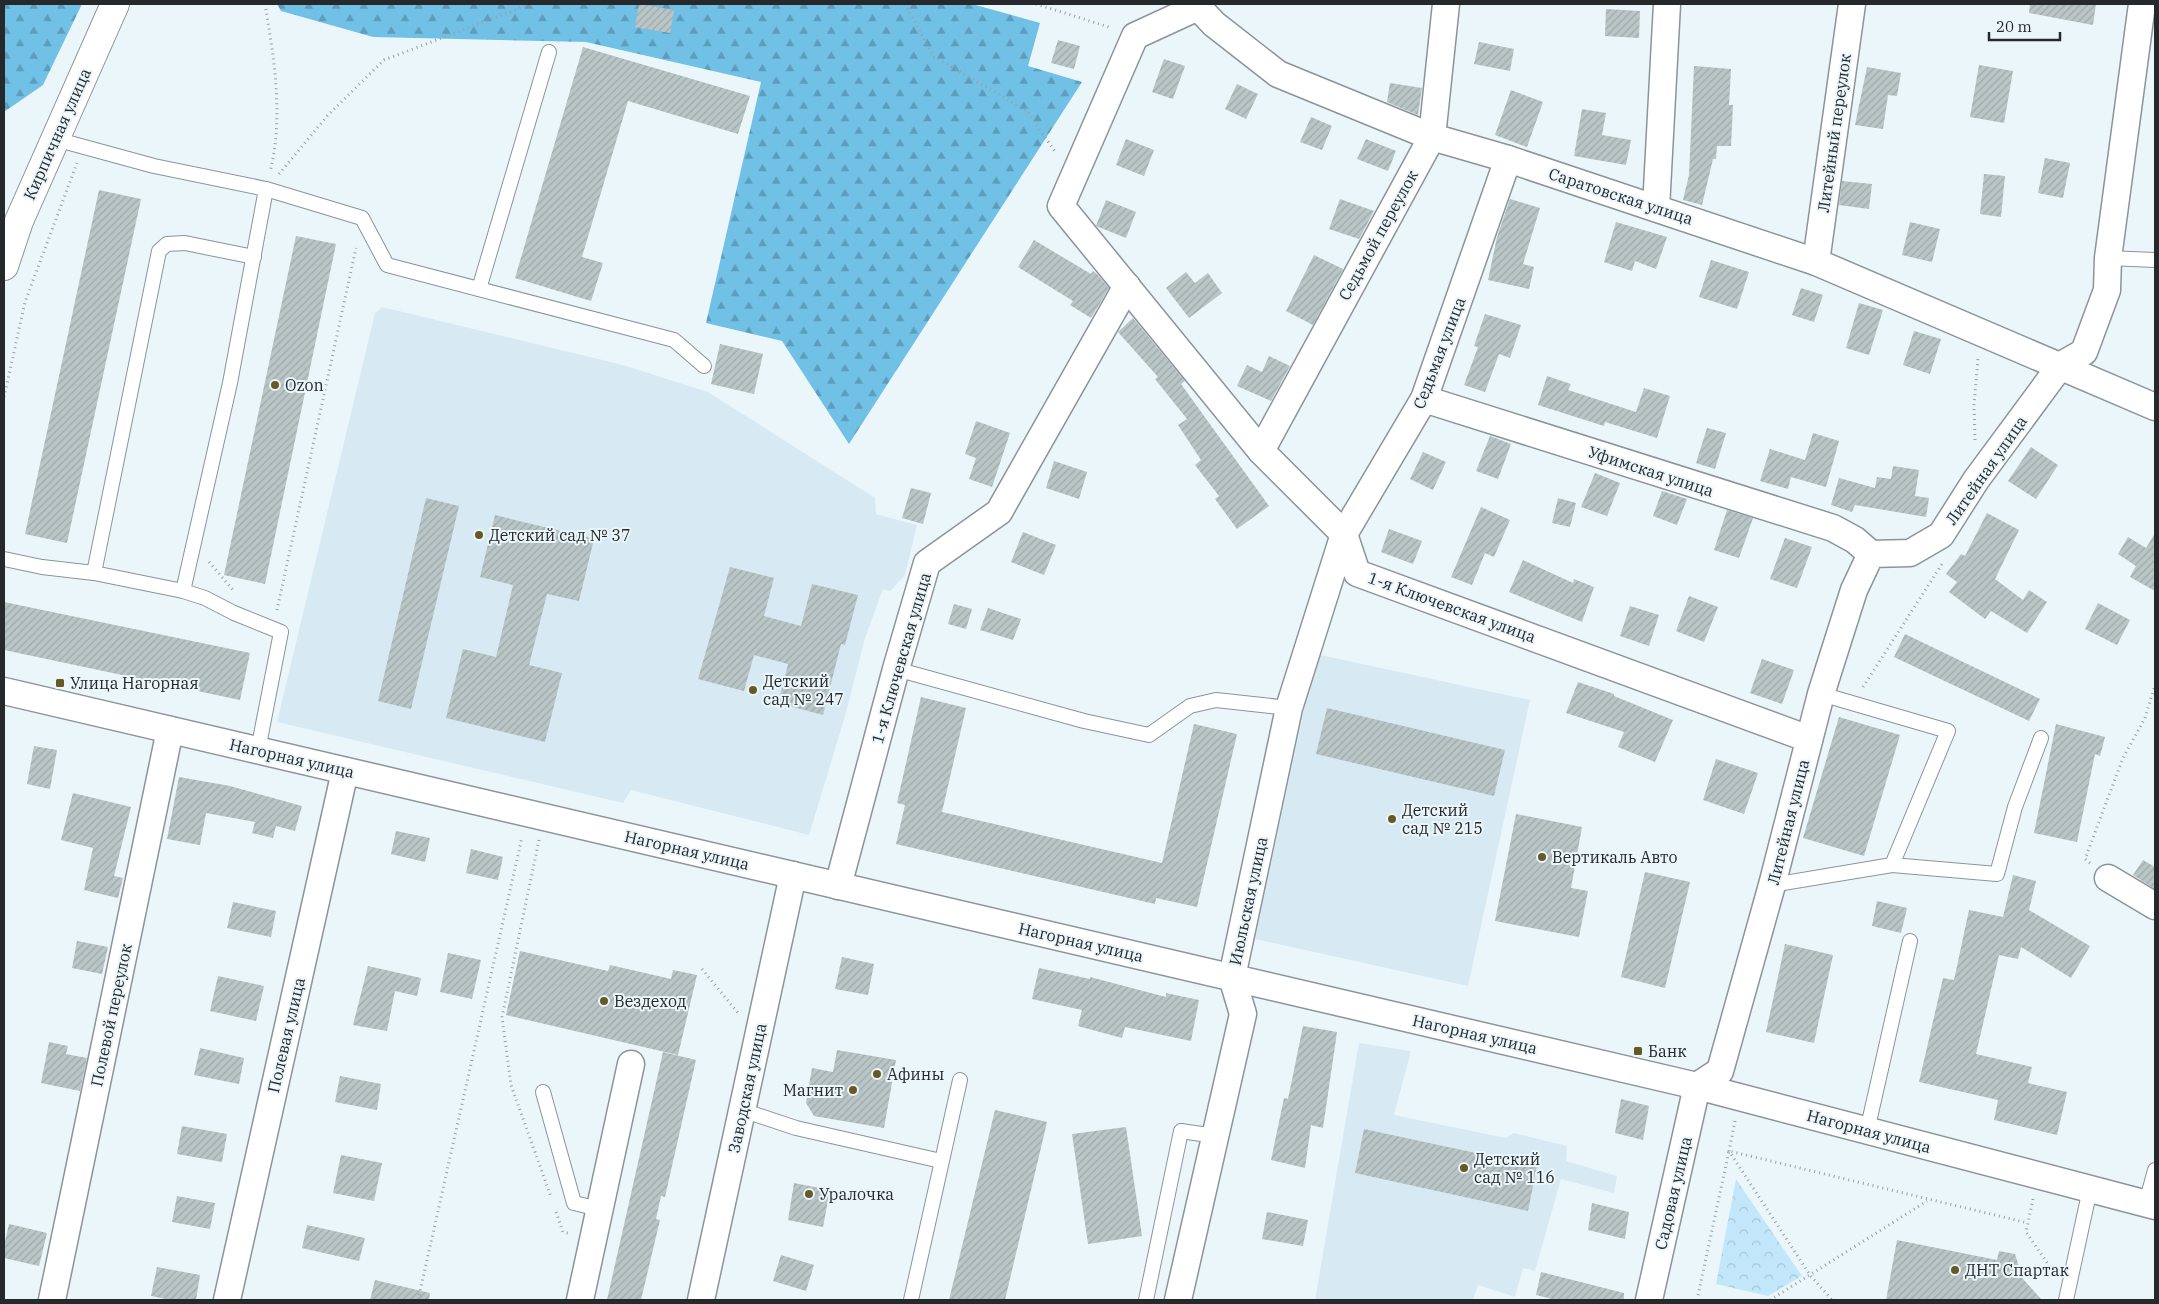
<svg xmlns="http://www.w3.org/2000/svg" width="2159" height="1304" viewBox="0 0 2159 1304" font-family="'IBM Plex Serif',serif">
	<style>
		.built { fill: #d7eaf3 }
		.forest { fill: url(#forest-firs) }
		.park { fill: url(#park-crowns) }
		.building { fill: url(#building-hatch) }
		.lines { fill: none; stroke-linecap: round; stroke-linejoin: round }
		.lane-casing { stroke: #8b949a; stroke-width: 16 }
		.street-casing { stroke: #8b949a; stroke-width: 29 }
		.secondary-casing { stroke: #8b949a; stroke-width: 30 }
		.path { stroke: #98a0a4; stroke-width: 3; stroke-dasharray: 1 4; stroke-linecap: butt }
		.lane { stroke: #fff; stroke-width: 14 }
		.street { stroke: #fff; stroke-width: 26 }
		.secondary { stroke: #fff; stroke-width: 28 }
		.poi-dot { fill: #665926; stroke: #ebf6fb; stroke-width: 2 }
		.labels { text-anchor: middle; stroke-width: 4; stroke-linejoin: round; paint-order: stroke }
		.street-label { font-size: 16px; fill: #25292b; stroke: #ebf6fb }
		.poi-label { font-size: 16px; fill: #25292b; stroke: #ebf6fb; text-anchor: start }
	</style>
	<defs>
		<pattern id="forest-firs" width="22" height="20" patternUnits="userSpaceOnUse" patternTransform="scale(1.25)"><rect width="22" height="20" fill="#71c1e7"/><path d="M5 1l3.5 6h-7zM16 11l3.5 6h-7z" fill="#5d9dbb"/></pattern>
		<pattern id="park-crowns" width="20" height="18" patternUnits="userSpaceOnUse" patternTransform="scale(1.25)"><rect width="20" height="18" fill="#c2e7fa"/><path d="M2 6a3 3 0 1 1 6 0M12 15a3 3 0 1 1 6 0" fill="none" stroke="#a7c6d6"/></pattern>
		<pattern id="building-hatch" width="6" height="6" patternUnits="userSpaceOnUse" patternTransform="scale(1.25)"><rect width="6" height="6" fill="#b9c5c6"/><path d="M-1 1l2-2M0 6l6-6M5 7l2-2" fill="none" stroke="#9fa9aa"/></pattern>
	</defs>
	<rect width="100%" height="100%" fill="#ebf6fb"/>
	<g class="built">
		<polygon points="382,307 623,365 708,392 875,498 876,514 917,525 905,575 890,591 883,589 865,638 846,713 809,835 631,790 623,803 277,722 375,313"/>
		<polygon points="1316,654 1530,700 1468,986 1255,939"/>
		<polygon points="1359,1043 1411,1051 1394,1115 1506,1138 1514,1133 1567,1146 1566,1161 1617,1176 1614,1193 1561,1179 1535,1271 1523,1268 1515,1297 1478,1285 1473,1300 1315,1300"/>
	</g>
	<g class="forest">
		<polygon points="4,4 82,4 43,85 4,112"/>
		<polygon points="277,4 972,4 1040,23 1028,66 1082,82 849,444 782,341 706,323 761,82 586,42 373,37 281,11"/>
	</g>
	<polygon class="park" points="1736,1179 1802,1276 1768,1296 1716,1284"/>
	<g class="building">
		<polygon points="639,4 674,10 670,33 635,27"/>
		<polygon points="2030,4 2096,4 2093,25 2029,13"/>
		<polygon points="1606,9 1640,11 1639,38 1605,36"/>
		<polygon points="1058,40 1080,46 1074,69 1051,63"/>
		<polygon points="1479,42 1514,49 1510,71 1474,64"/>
		<polygon points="583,47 750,96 738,134 628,101 582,257 603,263 591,301 515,278"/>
		<polygon points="1164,59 1185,66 1173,99 1152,92"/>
		<polygon points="1979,65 2013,71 2004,123 1970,117"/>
		<polygon points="1694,66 1731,69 1729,105 1733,105 1731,146 1717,146 1716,159 1713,159 1702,205 1683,200 1689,175"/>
		<polygon points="1867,67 1901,73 1897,96 1888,95 1883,129 1855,125"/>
		<polygon points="1390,83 1422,88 1418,115 1387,102"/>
		<polygon points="1237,84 1258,94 1246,119 1225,109"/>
		<polygon points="1511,90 1543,102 1527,147 1495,135"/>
		<polygon points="1582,109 1606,113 1602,135 1631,140 1626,165 1574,156"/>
		<polygon points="1311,117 1332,126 1322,150 1300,142"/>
		<polygon points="1126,139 1154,150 1144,176 1116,165"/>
		<polygon points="1366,139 1396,151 1388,171 1357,159"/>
		<polygon points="2045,158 2070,163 2063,198 2038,193"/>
		<polygon points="1984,174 2005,176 2001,217 1980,214"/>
		<polygon points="1842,181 1872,184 1869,209 1839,205"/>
		<polygon points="99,190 141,199 67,543 25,534"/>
		<polygon points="1340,199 1374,211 1359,239 1329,229"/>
		<polygon points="1510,199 1540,208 1523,264 1534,267 1529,289 1488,280 1497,237"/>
		<polygon points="1106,200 1136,212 1126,238 1096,226"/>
		<polygon points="1616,222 1667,237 1656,269 1635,261 1632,271 1604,262"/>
		<polygon points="1910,222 1940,229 1932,262 1902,255"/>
		<polygon points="296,236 336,244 265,584 224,575"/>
		<polygon points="1034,240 1091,274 1093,271 1097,274 1109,288 1091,318 1070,305 1073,301 1018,267"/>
		<polygon points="1314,255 1343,269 1313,325 1286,311"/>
		<polygon points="1711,260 1749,272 1737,309 1699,297"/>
		<polygon points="1186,272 1195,283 1208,273 1222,293 1189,318 1166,288"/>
		<polygon points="1801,288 1823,295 1814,322 1792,315"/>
		<polygon points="1859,303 1883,310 1869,355 1846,348"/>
		<polygon points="1485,314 1521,325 1510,358 1499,354 1485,392 1464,385 1478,347 1474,346"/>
		<polygon points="1133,318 1185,381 1181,384 1269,506 1237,529 1215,499 1219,496 1195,465 1201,460 1178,425 1187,419 1155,379 1158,377 1118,332"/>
		<polygon points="1914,331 1941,339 1930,374 1903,365"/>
		<polygon points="720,344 763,354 754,394 711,384"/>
		<polygon points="1269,356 1290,366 1271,401 1237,386 1247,365 1262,372"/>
		<polygon points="1547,376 1571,384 1568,390 1636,412 1644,388 1670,396 1657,438 1605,422 1604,426 1538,405"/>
		<polygon points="976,421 1010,433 992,487 969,479 976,458 965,454"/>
		<polygon points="1707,428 1726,433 1715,469 1696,463"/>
		<polygon points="1813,433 1839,441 1826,487 1791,477 1788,489 1760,481 1770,449 1805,460"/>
		<polygon points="1490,436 1511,444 1498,479 1476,471"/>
		<polygon points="2031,447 2058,465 2036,499 2008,481"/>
		<polygon points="1423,452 1446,462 1433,490 1410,479"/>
		<polygon points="1054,461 1087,472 1079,499 1046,488"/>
		<polygon points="1893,466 1919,470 1915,496 1929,498 1926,517 1855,505 1852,512 1831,505 1839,478 1875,488 1877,477 1891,479"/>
		<polygon points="1595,473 1620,483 1607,516 1581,507"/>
		<polygon points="911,488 931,493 923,524 902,518"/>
		<polygon points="1662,491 1687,499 1677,525 1653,516"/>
		<polygon points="426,498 459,506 411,709 378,701"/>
		<polygon points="1558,498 1576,503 1570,527 1552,523"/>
		<polygon points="1481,507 1510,520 1494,557 1485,553 1472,585 1451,577"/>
		<polygon points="1727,510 1753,518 1739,558 1714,550"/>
		<polygon points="1987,513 2019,530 1995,579 2023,600 2029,590 2047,602 2027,633 1991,611 1985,619 1949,592 1957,582 1946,574 1961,554 1965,556"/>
		<polygon points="495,515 594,539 579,601 547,594 529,665 562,673 545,742 446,718 463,649 496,657 513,585 480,577"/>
		<polygon points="1389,529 1422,541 1413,564 1381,552"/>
		<polygon points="1023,532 1056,545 1044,575 1011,562"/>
		<polygon points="2155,533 2155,591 2130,577 2136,566 2118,554 2128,537 2146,548"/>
		<polygon points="1785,538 1812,547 1797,588 1770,579"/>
		<polygon points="1523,560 1573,583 1574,579 1594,587 1582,622 1509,592"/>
		<polygon points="730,567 774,578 764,616 801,626 812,584 858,595 845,645 841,644 823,715 778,703 788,664 754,655 744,691 698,679"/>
		<polygon points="1689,596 1718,607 1704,642 1676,631"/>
		<polygon points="4,602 250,653 240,700 4,650"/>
		<polygon points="2098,603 2130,620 2117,645 2085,629"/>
		<polygon points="954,604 972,609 966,629 948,624"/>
		<polygon points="1630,606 1659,615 1649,646 1620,636"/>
		<polygon points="988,608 1021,619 1013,640 980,630"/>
		<polygon points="1905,634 2040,699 2029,721 1894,657"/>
		<polygon points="1762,659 1794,670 1782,704 1750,693"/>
		<polygon points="1578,682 1614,694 1614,696 1673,720 1655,762 1618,747 1624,732 1566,713"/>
		<polygon points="921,697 966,708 942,812 1162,863 1194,724 1237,734 1197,907 1156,898 1155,904 896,844 905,805 897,803"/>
		<polygon points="1327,708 1505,750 1494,796 1316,754"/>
		<polygon points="1839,717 1900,735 1864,856 1803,838"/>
		<polygon points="2056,724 2105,737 2100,756 2095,754 2077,842 2034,833"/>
		<polygon points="34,746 57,750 50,789 27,784"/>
		<polygon points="1716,759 1758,773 1744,814 1703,800"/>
		<polygon points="179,777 230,786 302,806 295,831 276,826 273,838 252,833 255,822 206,813 200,845 167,839"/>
		<polygon points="73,793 131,807 114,876 123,878 118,898 84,890 93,848 61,840"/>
		<polygon points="1516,814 1582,827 1571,888 1588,891 1579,937 1495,921"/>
		<polygon points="396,831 430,838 425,862 391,854"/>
		<polygon points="471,849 503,857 498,880 466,873"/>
		<polygon points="2143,860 2155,867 2155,889 2133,875"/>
		<polygon points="1645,872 1690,882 1665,988 1621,977"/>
		<polygon points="2013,875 2036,881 2029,910 2090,946 2071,978 2021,947 2018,959 1999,955 1976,1054 2032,1067 2028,1083 2067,1092 2057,1135 1994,1120 1998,1100 1919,1082 1943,978 1954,980 1969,910 2003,917"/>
		<polygon points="1877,901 1907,908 1901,933 1872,926"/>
		<polygon points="233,902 276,911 271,937 227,928"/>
		<polygon points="77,941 108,947 102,974 72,968"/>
		<polygon points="1785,944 1833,955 1814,1043 1766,1032"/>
		<polygon points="520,951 608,971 610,965 671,979 673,970 697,975 678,1055 506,1015"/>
		<polygon points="448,953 481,960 472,999 440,992"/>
		<polygon points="842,957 874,964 868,995 835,989"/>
		<polygon points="368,966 421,978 417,996 395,991 387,1031 353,1025"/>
		<polygon points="1039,968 1090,979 1090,977 1166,997 1166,993 1199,1000 1191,1041 1125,1027 1122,1038 1078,1026 1082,1010 1032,999"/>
		<polygon points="218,976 264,986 256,1021 210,1011"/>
		<polygon points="1303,1026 1337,1032 1323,1128 1311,1125 1305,1168 1271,1160 1284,1098 1288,1099"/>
		<polygon points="49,1042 68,1046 66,1054 87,1058 80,1091 41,1083"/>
		<polygon points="200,1048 244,1058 239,1084 194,1075"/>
		<polygon points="837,1050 896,1060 884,1128 814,1116 806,1103 812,1068 833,1072"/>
		<polygon points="663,1052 696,1060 665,1197 661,1196 656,1219 660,1220 641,1300 607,1300"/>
		<polygon points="340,1076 381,1084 377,1110 335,1102"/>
		<polygon points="1621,1099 1649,1106 1643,1140 1615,1133"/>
		<polygon points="995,1110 1047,1122 1005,1300 949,1300"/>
		<polygon points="182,1126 227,1134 222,1162 177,1154"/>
		<polygon points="1126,1127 1142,1236 1088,1244 1072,1134"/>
		<polygon points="1364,1129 1537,1166 1528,1211 1355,1173"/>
		<polygon points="341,1155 382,1163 374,1201 333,1193"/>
		<polygon points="794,1183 830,1190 823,1227 788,1220"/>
		<polygon points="177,1196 215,1203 210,1229 172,1222"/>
		<polygon points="1592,1203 1629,1212 1625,1239 1588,1230"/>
		<polygon points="1267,1212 1308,1220 1303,1246 1262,1239"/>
		<polygon points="9,1224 47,1233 39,1266 4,1258 4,1246"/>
		<polygon points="307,1225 365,1238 359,1261 302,1248"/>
		<polygon points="1897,1240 1997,1260 1999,1251 2015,1254 2023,1279 2042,1300 1886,1300"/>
		<polygon points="781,1255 814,1265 806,1291 773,1281"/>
		<polygon points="157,1267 200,1275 196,1300 171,1300 151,1296"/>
		<polygon points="1541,1272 1624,1293 1624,1300 1556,1300 1536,1295"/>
		<polygon points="375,1280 430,1293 429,1300 370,1300"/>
	</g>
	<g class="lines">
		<g class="lane-casing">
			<g id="lane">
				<polyline points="55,139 154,166 266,189 230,383 183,591 205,598 234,613 281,632 258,750"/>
				<polyline points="266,189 362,218 387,265 674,340 704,366"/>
				<polyline points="2108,258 2155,260"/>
				<polyline points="479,289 549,52"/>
				<polyline points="4,559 42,567 94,573 183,591"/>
				<polyline points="94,573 159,251 167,244 185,243 254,257"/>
				<polyline points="896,669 1084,721 1149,735 1190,706 1216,700 1289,708"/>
				<polyline points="1892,865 1997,874 2015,807 2041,738"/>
				<polyline points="1772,885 1892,865 1948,731 1821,694"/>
				<polyline points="543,1092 574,1203 599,1209"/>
				<polyline points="742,1110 796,1128 941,1161"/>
				<polyline points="1867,1131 1910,941"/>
				<polyline points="2146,1203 2155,1170"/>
				<polyline points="911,1300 960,1080"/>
				<polyline points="1146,1300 1181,1131 1215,1136"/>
				<polyline points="2066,1300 2090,1189"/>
			</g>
		</g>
		<g class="street-casing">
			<g id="street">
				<polyline points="1198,4 1198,7 1214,24 1278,74 1432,137 1508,159 1816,262 2155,407"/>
				<polyline points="1198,7 1135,36 1061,206 1261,451 1344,534 1357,573 1809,739"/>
				<polyline points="1656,208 1667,4"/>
				<polyline points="1816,262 1852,4"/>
				<polyline points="1424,399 1833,528 1855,540 1871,554"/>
				<polyline points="1261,451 1432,137 1446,4"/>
				<polyline points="4,691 1697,1086 2155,1206"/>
				<polyline points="2108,878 2155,906"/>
				<polyline points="838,886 896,669 927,563 999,512 1127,286"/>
				<polyline points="1697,1086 1720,1071 1772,885 1821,694 1854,590 1871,554 1910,553 1941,535 1976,480 2061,365 2084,352 2107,290 2108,258 2142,4"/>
				<polyline points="52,1300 170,730"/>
				<polyline points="227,1300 345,771"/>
				<polyline points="580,1300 631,1064"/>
				<polyline points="701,1300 793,875"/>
				<polyline points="1178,1300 1243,1014 1232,977 1289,708 1344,534 1424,399 1508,159"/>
				<polyline points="1649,1300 1697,1086"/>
			</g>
		</g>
		<g class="secondary-casing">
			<polyline id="secondary" points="4,266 19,221 115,4"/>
		</g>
		<g class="path">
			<path d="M 265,4 C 274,59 284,116 270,172"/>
			<polyline points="905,4 933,56 1027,111 1056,153"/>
			<polyline points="1036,4 1112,28"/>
			<polyline points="279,174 328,115 384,60 531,4"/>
			<polyline points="4,397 25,302 77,163"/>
			<polyline points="1975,440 1974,405 1978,359"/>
			<polyline points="209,562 233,590"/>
			<polyline points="277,610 356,248"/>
			<polyline points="1863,687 1942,564"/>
			<polyline points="539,840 502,1017 511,1085 551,1197"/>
			<polyline points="2090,863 2085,859 2123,758 2145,718 2155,685"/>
			<polyline points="702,969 738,1013"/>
			<polyline points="1735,1121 1729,1151 1810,1275 1832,1300"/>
			<polyline points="2033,1199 2026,1232 2052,1270"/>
			<polyline points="556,1212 563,1232 571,1234"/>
			<polyline points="418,1300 522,837"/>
			<polyline points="1697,1300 1729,1151 2028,1223"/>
			<polyline points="1770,1300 1927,1201"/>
		</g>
		<use href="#lane" class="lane"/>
		<use href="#street" class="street"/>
		<use href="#secondary" class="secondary"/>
	</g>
	<g class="poi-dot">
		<circle cx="275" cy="385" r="5"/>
		<circle cx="479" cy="535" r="5"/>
		<rect x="55" y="678" width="10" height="10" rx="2.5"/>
		<circle cx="753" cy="690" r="5"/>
		<circle cx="1392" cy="819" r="5"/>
		<circle cx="1542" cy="857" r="5"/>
		<circle cx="604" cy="1001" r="5"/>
		<rect x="1633" y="1046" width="10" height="10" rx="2.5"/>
		<circle cx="877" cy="1074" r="5"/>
		<circle cx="853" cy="1090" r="5"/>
		<circle cx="1464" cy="1168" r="5"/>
		<circle cx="809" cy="1194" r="5"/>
		<circle cx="1955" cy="1270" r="5"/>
	</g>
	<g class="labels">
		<g class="street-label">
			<text transform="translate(1834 133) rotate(-82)" y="6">Литейный переулок</text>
			<text transform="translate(57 134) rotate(-66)" y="6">Кирпичная улица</text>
			<text transform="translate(1621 196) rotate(18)" y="6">Саратовская улица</text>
			<text transform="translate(1378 235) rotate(-61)" y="6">Седьмой переулок</text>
			<text transform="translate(1439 353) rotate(-69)" y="6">Седьмая улица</text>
			<text transform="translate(1986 470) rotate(-55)" y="6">Литейная улица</text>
			<text transform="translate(1651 471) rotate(18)" y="6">Уфимская улица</text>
			<text transform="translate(1452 607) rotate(20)" y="6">1-я Ключевская улица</text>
			<text transform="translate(901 658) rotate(-74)" y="6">1-я Ключевская улица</text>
			<text transform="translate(292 758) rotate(13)" y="6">Нагорная улица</text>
			<text transform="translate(1788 822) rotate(-76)" y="6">Литейная улица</text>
			<text transform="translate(687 850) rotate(13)" y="6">Нагорная улица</text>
			<text transform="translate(1248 901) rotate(-78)" y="6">Июльская улица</text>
			<text transform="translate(1081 942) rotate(13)" y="6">Нагорная улица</text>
			<text transform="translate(111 1015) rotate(-78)" y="6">Полевой переулок</text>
			<text transform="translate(1475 1034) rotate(13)" y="6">Нагорная улица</text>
			<text transform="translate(286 1035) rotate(-77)" y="6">Полевая улица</text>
			<text transform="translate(747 1088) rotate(-78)" y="6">Заводская улица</text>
			<text transform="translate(1869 1131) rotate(15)" y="6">Нагорная улица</text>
			<text transform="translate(1673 1193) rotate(-77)" y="6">Садовая улица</text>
		</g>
		<g class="poi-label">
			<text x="285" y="391">Ozon</text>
			<text x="489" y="541">Детский сад № 37</text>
			<text x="763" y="687">Детский<tspan x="763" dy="18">сад № 247</tspan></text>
			<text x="70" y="689">Улица Нагорная</text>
			<text x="1402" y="816">Детский<tspan x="1402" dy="18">сад № 215</tspan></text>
			<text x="1552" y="863">Вертикаль Авто</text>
			<text x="614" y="1007">Вездеход</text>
			<text x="1648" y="1057">Банк</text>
			<text x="887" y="1080">Афины</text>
			<text x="843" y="1096" text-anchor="end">Магнит</text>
			<text x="1474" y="1165">Детский<tspan x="1474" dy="18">сад № 116</tspan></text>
			<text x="819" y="1200">Уралочка</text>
			<text x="1965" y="1276">ДНТ Спартак</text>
		</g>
	</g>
	<rect width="2159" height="1304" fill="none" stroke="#25292b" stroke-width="10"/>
	<path d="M1989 32v8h71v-8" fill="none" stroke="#25292b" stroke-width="2.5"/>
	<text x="1996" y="32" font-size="15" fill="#25292b" stroke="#ebf6fb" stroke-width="4" paint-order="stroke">20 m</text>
</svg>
